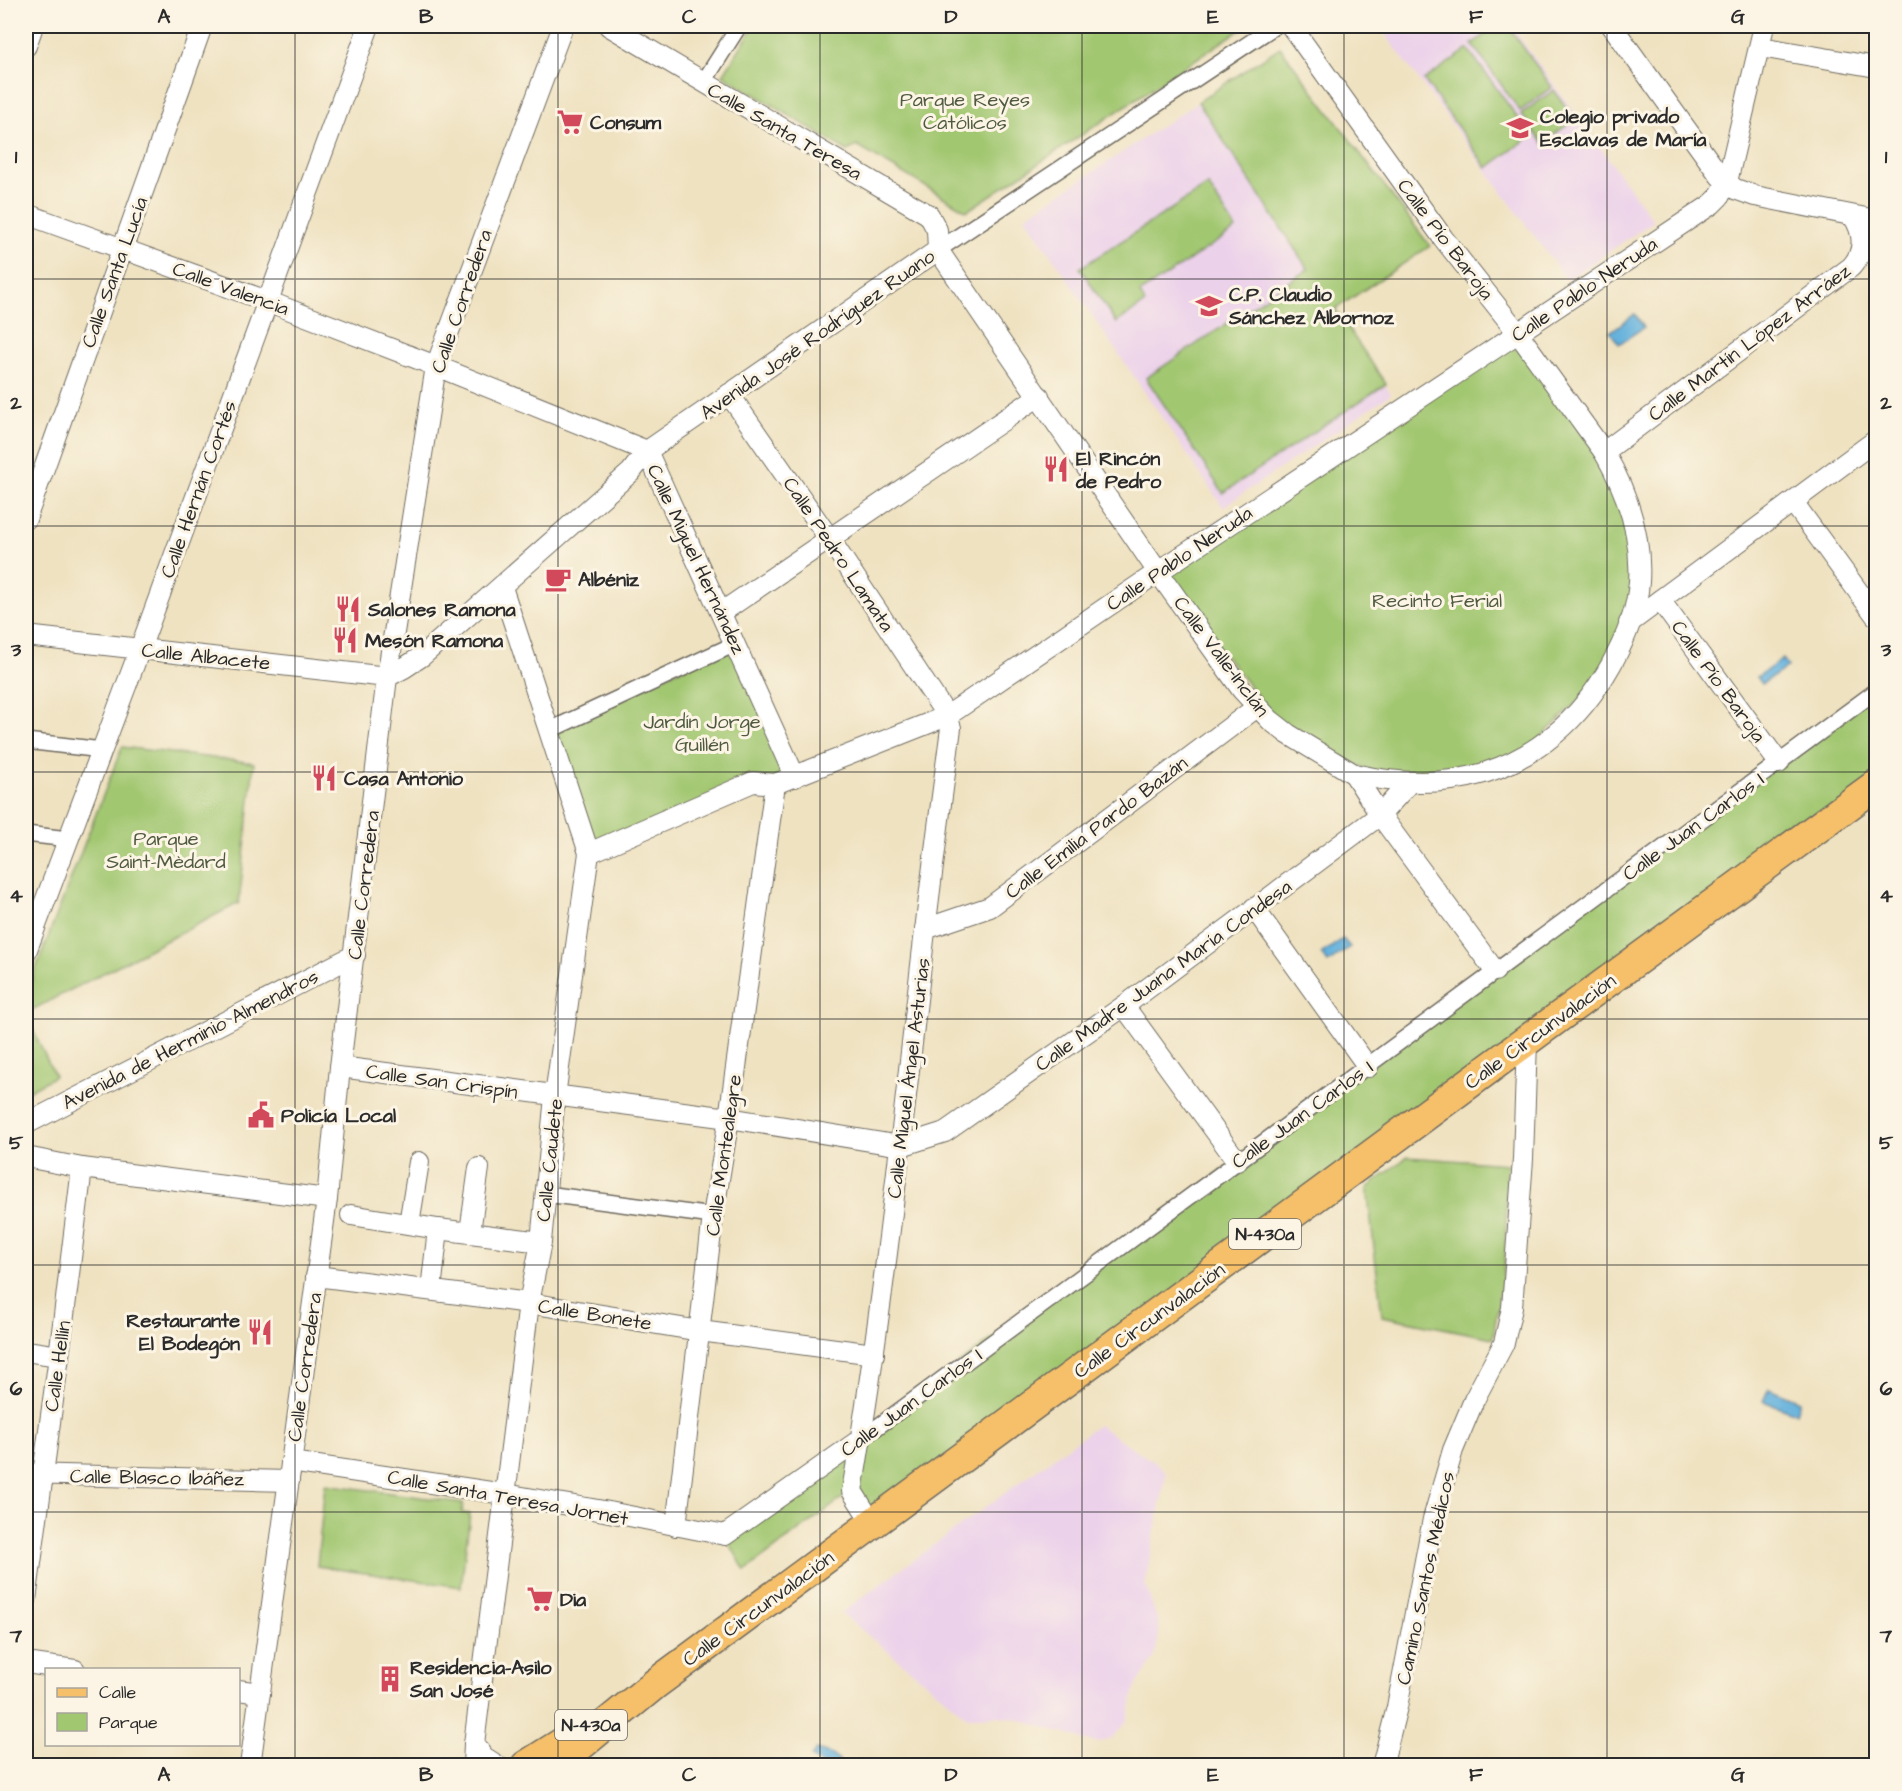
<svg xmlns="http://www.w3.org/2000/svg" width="1902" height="1791" viewBox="0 0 1902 1791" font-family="'Architects Daughter',sans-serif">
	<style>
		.built { fill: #ecd1ea }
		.green { fill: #a2c771; stroke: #66794e; stroke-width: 1.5 }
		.water { fill: #62b0dc; stroke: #466e84; stroke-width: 1.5 }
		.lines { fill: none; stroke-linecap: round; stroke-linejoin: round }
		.pedestrian-casing { stroke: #706b60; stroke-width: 18 }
		.minor-casing { stroke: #706b60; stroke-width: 22 }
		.primary-casing { stroke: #706b60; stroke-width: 33 }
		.pedestrian { stroke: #fff; stroke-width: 15 }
		.minor { stroke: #fff; stroke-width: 20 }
		.primary { stroke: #f6c06b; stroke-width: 30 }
		.grid { fill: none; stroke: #2b2b2b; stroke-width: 1.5; stroke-opacity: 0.55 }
		.labels { text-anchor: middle; stroke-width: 6; stroke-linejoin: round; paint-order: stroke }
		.shield { fill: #fcf5e5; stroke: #6a6863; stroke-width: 1.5 }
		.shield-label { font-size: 18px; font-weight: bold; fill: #2b2b2b }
		.park-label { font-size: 20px; fill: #4f5a40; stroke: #fcf5e5 }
		.poi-label { font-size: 20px; font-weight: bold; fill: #2b2b2b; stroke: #fcf5e5; text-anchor: start }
		.street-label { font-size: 20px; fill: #2b2b2b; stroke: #fcf5e5 }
		.neatline { fill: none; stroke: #2b2b2b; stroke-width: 2 }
		.grid-label { font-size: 20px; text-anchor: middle; font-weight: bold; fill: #2b2b2b }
	</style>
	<rect width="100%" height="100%" fill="#fcf5e5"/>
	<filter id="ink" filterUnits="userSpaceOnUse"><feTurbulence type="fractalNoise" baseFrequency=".0167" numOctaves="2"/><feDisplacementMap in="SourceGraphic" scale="12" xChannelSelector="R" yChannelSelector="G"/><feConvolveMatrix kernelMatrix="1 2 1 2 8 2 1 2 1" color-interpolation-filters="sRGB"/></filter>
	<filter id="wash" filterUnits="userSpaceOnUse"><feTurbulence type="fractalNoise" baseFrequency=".008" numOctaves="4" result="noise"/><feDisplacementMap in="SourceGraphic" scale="24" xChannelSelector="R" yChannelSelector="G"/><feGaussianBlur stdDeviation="1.35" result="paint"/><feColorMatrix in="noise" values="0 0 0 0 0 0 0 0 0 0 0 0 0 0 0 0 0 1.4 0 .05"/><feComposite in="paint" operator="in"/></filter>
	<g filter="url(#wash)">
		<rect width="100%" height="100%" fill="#efe2c1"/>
		<g class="built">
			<polygon points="1379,26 1511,26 1654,221 1567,280"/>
			<polygon points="1198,102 1391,394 1223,507 1025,217"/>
			<polygon points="1098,1425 1160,1466 1166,1474 1145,1583 1158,1622 1159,1634 1157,1646 1154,1659 1136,1686 1127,1721 1112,1739 1096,1743 1013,1718 998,1716 968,1717 841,1613"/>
		</g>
		<g class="green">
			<polygon points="754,26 1246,26 967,211 857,146 847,151 723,75"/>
			<polygon points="1498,26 1508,26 1552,87 1520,111 1472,44"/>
			<polygon points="1280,47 1430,246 1335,309 1386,384 1223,493 1146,378 1308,269 1198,102"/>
			<polygon points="1468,49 1531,136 1487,168 1424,80"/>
			<polygon points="1554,90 1575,119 1543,143 1521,114"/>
			<polygon points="1208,185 1236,229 1140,293 1145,303 1116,323 1080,268"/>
			<polygon points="1518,333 1604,452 1639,579 1602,679 1519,758 1393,781 1288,734 1158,572"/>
			<polygon points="735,644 795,777 589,853 548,731"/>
			<polygon points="1876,691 1876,785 873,1524 852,1491 745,1571 725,1535"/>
			<polygon points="122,747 254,763 239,903 26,1013 26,994"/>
			<polygon points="26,1016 55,1076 26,1092"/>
			<polygon points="1407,1157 1507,1164 1505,1261 1493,1338 1382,1316 1367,1188"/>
			<polygon points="325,1484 463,1503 462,1513 470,1514 461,1587 317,1566"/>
		</g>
		<g class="water">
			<polygon points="1635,314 1644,327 1619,344 1610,332"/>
			<polygon points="1783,659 1788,667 1762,684 1757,677"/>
			<polygon points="1343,939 1350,947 1328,963 1321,954"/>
			<polygon points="1769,1388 1800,1401 1796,1413 1763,1401"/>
			<polygon points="816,1750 830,1754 840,1761 838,1765 823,1765 811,1757"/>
		</g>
	</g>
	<g filter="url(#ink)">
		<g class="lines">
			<g class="pedestrian-casing">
				<g id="pedestrian">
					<polyline points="703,83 739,26"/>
					<polyline points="938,250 1275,26"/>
					<polyline points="548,731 735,644"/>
					<polyline points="26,741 102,750"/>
					<polyline points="26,834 68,839"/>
					<polyline points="546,1194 713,1216"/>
					<polyline points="861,1439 1876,691"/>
				</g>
			</g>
			<g class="minor-casing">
				<g id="minor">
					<polyline points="609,26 929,215 937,230 938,250"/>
					<path d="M 1291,26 L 1443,238 L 1518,333 L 1604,452 C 1626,490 1642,536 1639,582 C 1635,635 1596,700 1555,734 C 1535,751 1509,765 1484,773 C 1441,786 1397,784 1354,774"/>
					<polyline points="1612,26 1720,176 1735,189 1755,196 1876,220"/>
					<polyline points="26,46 33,26"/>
					<polyline points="1760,47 1876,67"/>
					<polyline points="26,214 267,301 436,366 647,451 795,777"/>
					<polyline points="938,250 1158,572 1242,690 1270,720 1288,734 1354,774 1380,815 1495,971"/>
					<path d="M 729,394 L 829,538 L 947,716 L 951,728 C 942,796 933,863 925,931 C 903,1118 884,1305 852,1491 L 873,1524"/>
					<path d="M 1604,452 L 1851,267 C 1866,251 1864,233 1853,216"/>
					<polyline points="1793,502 1876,616"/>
					<polyline points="26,519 202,26"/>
					<polyline points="1660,600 1779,763"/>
					<polyline points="722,612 1039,396"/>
					<polyline points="1629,623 1876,440"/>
					<polyline points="26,636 387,677"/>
					<polyline points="387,677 404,668 422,656 631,472 647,451 938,250"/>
					<polyline points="589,853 753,782 775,784 947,716 1158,572 1712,204 1719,197 1727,182 1764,26"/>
					<polyline points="1254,908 1368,1067"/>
					<polyline points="925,929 990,907 1257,707"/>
					<polyline points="26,952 140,649 369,26"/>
					<polyline points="1124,1006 1237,1161"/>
					<polyline points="340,1067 729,1118 901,1146 945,1132 1124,1006 1380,815 1410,782"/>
					<polyline points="26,1124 355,955"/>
					<polyline points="26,1157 82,1168 327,1199"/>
					<polyline points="351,1215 438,1229 541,1242"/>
					<polyline points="409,1224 419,1162"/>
					<polyline points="470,1232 479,1168"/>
					<polyline points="316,1276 529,1303 700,1331 874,1354"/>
					<polyline points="431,1290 438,1229"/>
					<polyline points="26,1351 59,1356"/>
					<polyline points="291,1462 504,1494 604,1511 725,1535 861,1439"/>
					<polyline points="26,1474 289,1481"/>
					<polyline points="676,1526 713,1216 729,1118 775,784"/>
					<polyline points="26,1600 59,1356 82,1168"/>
					<polyline points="26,1663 75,1670"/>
					<polyline points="238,1690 260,1693"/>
					<polyline points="474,1744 484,1757 498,1766"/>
					<polyline points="250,1766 327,1199 340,1067 387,677 436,366 563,26"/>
					<polyline points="473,1766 474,1744 529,1303 541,1242 555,1096 589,853 502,587"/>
					<polyline points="1382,1766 1397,1707 1433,1519 1453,1450 1474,1400 1504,1343 1512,1308 1523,1159 1527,1041"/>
				</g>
			</g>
			<g class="primary-casing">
				<g id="primary">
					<polyline points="526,1766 569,1739"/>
					<polyline points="555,1766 655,1684 1537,1033 1876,785"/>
				</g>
			</g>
			<use href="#pedestrian" class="pedestrian"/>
			<use href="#minor" class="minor"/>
			<use href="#primary" class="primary"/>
		</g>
	</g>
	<path class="grid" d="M 295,26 L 295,1766M 558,26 L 558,1766M 820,26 L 820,1766M 1082,26 L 1082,1766M 1344,26 L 1344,1766M 1607,26 L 1607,1766M 26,279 L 1876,279M 26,526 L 1876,526M 26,772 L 1876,772M 26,1019 L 1876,1019M 26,1265 L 1876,1265M 26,1512 L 1876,1512"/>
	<defs>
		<g id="supermarket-bare" transform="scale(2.07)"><path d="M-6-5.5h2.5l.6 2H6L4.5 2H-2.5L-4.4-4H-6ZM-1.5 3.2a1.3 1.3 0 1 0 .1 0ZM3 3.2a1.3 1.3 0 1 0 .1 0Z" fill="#d1495b" stroke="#fcf5e5" stroke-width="2.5" paint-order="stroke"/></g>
		<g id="school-bare" transform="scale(2.07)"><path d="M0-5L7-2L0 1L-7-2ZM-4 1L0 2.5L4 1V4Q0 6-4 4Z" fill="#d1495b" stroke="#fcf5e5" stroke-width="2.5" paint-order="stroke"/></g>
		<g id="university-bare" transform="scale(2.07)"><path d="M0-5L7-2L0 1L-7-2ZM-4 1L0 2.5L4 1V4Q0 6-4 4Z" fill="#d1495b" stroke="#fcf5e5" stroke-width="2.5" paint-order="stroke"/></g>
		<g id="restaurant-bare" transform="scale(2.07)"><path d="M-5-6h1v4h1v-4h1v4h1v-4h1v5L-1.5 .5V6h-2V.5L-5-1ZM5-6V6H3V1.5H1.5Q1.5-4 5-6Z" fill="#d1495b" stroke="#fcf5e5" stroke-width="2.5" paint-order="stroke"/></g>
		<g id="cafe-bare" transform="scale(2.07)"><path d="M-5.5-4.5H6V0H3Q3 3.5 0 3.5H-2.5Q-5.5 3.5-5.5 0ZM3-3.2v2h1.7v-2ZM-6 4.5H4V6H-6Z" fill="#d1495b" stroke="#fcf5e5" stroke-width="2.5" paint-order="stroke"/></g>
		<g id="civic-bare" transform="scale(2.07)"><path d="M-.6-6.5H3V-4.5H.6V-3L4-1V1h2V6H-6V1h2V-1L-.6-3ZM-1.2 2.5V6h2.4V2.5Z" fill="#d1495b" stroke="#fcf5e5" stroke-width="2.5" paint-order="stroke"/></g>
		<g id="building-bare" transform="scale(2.07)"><path d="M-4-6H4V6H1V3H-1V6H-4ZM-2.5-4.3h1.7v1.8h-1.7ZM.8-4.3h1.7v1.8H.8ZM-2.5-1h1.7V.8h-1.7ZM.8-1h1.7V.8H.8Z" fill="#d1495b" stroke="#fcf5e5" stroke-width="2.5" paint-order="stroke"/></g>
	</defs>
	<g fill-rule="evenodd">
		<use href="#supermarket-bare" x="570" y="122"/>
		<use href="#school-bare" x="1520" y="128"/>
		<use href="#university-bare" x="1209" y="306"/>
		<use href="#restaurant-bare" x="1056" y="469"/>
		<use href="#cafe-bare" x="558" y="579"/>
		<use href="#restaurant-bare" x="348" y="609"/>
		<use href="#restaurant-bare" x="345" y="640"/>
		<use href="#restaurant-bare" x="324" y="778"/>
		<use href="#civic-bare" x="261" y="1115"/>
		<use href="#restaurant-bare" x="260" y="1332"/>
		<use href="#supermarket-bare" x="540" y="1599"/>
		<use href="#building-bare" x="390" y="1679"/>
	</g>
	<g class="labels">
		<g class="shield">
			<rect x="1229" y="1219" width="72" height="30" rx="4.5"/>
			<rect x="555" y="1710" width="72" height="30" rx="4.5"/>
		</g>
		<g class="shield-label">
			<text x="1265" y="1240">N-430a</text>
			<text x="591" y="1731">N-430a</text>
		</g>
		<g class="park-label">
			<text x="965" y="106">Parque Reyes<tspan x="965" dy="23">Católicos</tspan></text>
			<text x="1437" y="607">Recinto Ferial</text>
			<text x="702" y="728">Jardín Jorge<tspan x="702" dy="23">Guillén</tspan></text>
			<text x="166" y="845">Parque<tspan x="166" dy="23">Saint-Mèdard</tspan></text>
		</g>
		<g class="poi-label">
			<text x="1540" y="123">Colegio privado<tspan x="1540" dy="23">Esclavas de María</tspan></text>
			<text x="590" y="129">Consum</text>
			<text x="1229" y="301">C.P. Claudio<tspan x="1229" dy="23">Sánchez Albornoz</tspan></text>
			<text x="1076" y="465">El Rincón<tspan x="1076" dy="23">de Pedro</tspan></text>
			<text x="578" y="586">Albéniz</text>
			<text x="368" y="616">Salones Ramona</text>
			<text x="365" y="647">Mesón Ramona</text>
			<text x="344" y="785">Casa Antonio</text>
			<text x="281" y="1122">Policía Local</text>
			<text x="240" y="1327" text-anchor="end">Restaurante<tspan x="240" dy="23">El Bodegón</tspan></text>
			<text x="560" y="1606">Dia</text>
			<text x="410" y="1674">Residencia-Asilo<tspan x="410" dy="23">San José</tspan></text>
		</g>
		<g class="street-label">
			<text transform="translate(785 131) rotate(30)" y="7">Calle Santa Teresa</text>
			<text transform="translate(1446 239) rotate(53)" y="7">Calle Pío Baroja</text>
			<text transform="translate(114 272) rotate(-70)" y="7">Calle Santa Lucía</text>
			<text transform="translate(231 288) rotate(20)" y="7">Calle Valencia</text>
			<text transform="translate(1584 289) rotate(-34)" y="7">Calle Pablo Neruda</text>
			<text transform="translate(461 301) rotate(-71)" y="7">Calle Corredera</text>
			<text transform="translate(817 334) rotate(-35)" y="7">Avenida José Rodríguez Ruano</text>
			<text transform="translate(1749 342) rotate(-37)" y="7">Calle Martín López Arráez</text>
			<text transform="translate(198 489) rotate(-70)" y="7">Calle Hernán Cortés</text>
			<text transform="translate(839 554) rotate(56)" y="7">Calle Pedro Lamata</text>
			<text transform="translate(1179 558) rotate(-34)" y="7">Calle Pablo Neruda</text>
			<text transform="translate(697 559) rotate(65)" y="7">Calle Miguel Hernández</text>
			<text transform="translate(206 656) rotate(6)" y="7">Calle Albacete</text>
			<text transform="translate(1222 656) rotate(53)" y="7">Calle Valle-Inclán</text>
			<text transform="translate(1719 681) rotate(54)" y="7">Calle Pío Baroja</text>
			<text transform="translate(1693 826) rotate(-36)" y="7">Calle Juan Carlos I</text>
			<text transform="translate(1096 827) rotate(-37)" y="7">Calle Emilia Pardo Bazán</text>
			<text transform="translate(363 885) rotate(-83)" y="7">Calle Corredera</text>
			<text transform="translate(1163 975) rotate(-36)" y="7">Calle Madre Juana María Condesa</text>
			<text transform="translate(1540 1031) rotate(-36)" y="7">Calle Circunvalación</text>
			<text transform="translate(190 1039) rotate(-27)" y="7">Avenida de Herminio Almendros</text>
			<text transform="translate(908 1078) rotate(-83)" y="7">Calle Miguel Ángel Asturias</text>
			<text transform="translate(442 1081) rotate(8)" y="7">Calle San Crispín</text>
			<text transform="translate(1302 1114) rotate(-36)" y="7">Calle Juan Carlos I</text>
			<text transform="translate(723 1155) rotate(-82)" y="7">Calle Montealegre</text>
			<text transform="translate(549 1160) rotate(-84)" y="7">Calle Caudete</text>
			<text transform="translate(595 1314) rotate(9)" y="7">Calle Bonete</text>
			<text transform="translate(1149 1320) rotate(-36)" y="7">Calle Circunvalación</text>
			<text transform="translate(57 1366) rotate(-82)" y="7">Calle Hellín</text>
			<text transform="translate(304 1367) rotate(-82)" y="7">Calle Corredera</text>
			<text transform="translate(911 1402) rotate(-36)" y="7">Calle Juan Carlos I</text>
			<text transform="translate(157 1477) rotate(1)" y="7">Calle Blasco Ibáñez</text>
			<text transform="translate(508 1497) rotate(10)" y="7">Calle Santa Teresa Jornet</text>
			<text transform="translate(1425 1578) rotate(-78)" y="7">Camino Santos Médicos</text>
			<text transform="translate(758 1608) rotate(-36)" y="7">Calle Circunvalación</text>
		</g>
	</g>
	<rect width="1902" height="1791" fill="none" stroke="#fcf5e5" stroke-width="66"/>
	<rect x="45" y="1668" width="195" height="78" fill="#fcf5e5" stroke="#a8a49b" stroke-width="1.5"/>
	<rect x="57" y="1688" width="30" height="9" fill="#f6c06b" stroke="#a8a49b" stroke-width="1.5"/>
	<text x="99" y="1698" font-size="18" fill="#2b2b2b">Calle</text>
	<rect x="57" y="1713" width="30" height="18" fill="#a2c771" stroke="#a8a49b" stroke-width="1.5"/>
	<text x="99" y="1728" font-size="18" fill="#2b2b2b">Parque</text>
	<rect x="33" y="33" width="1836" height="1725" class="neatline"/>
	<g class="grid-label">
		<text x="164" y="23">A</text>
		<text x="426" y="23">B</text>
		<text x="689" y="23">C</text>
		<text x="951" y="23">D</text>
		<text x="1213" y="23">E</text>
		<text x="1476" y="23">F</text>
		<text x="1738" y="23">G</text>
		<text x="16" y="163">1</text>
		<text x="1886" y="163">1</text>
		<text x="16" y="409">2</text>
		<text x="1886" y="409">2</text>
		<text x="16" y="656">3</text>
		<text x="1886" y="656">3</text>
		<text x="16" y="902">4</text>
		<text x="1886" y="902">4</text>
		<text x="16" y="1149">5</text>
		<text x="1886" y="1149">5</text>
		<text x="16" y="1395">6</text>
		<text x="1886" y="1395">6</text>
		<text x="16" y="1642">7</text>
		<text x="1886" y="1642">7</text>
		<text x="164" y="1781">A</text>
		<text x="426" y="1781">B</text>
		<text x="689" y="1781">C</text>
		<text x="951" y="1781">D</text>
		<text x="1213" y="1781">E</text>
		<text x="1476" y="1781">F</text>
		<text x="1738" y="1781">G</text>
	</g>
</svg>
